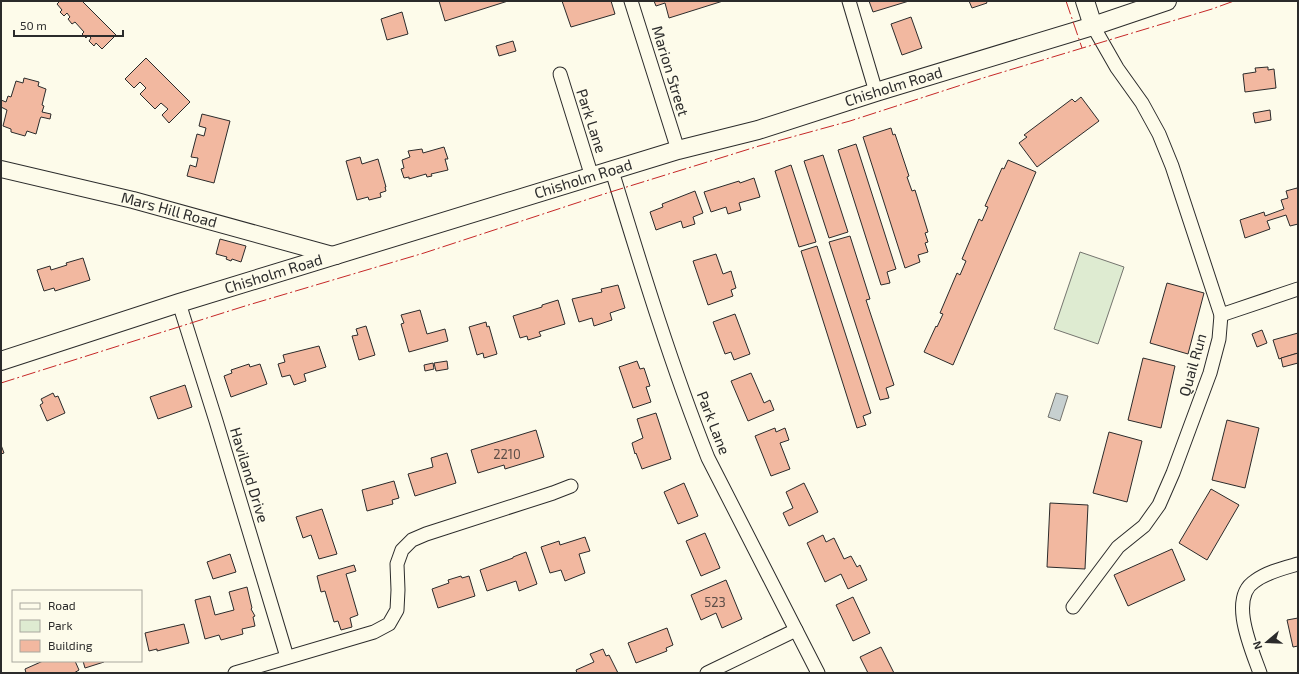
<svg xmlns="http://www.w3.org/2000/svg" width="1299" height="674" viewBox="0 0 1299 674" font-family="'Exo 2',sans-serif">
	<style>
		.green { fill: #deebd1; stroke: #74746e }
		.water { fill: #c7d0d0; stroke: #74746e }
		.building { fill: #f2b8a0; stroke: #2b2b2b }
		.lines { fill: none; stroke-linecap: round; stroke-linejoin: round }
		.minor-casing { stroke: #2b2b2b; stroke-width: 15 }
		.tertiary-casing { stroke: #2b2b2b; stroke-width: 18 }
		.secondary-casing { stroke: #2b2b2b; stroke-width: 20 }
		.minor { stroke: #fdfbea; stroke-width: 13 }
		.tertiary { stroke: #fdfbea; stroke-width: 16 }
		.secondary { stroke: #fdfbea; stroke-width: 18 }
		.power { stroke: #c62828; stroke-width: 1; stroke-dasharray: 14 3 2 3; stroke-linecap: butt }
		.labels { text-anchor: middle; stroke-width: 3; stroke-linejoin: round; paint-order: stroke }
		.number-label { font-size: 13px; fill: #5d4e48 }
		.street-label { font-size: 15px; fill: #2b2b2b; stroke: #fdfbea }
	</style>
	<rect width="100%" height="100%" fill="#fdfbea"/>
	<polygon class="green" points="1080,252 1124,267 1098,344 1054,329"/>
	<polygon class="water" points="1056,393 1068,396 1060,421 1048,417"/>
	<g class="building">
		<polygon points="60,1 82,1 116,35 102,49 96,43 94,46 89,41 91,38 88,35 86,38 82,34 84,32 75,22 72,24 68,19 70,17 67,13 64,16 60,12 62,10 57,4"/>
		<polygon points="439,1 508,1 445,21"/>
		<polygon points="562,1 611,1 615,14 571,27"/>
		<polygon points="654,1 723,1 669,18 665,3 656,6"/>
		<polygon points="869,1 909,1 873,12"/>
		<polygon points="969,1 986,1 987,3 972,8"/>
		<polygon points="402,12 408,34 387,40 381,19"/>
		<polygon points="911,17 922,48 902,55 891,24"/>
		<polygon points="513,41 516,51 499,56 496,46"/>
		<polygon points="146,58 190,102 169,123 162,115 168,109 161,103 155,109 140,94 146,88 140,82 134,88 125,79"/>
		<polygon points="1268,67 1268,70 1274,69 1276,88 1245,92 1243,74 1256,72 1255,68"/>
		<polygon points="24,78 39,82 38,86 46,89 42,105 44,106 42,112 51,114 50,119 41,117 40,119 36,134 27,131 25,136 11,132 11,129 3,126 7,110 1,107 1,100 6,102 8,96 11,97 16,81 23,83"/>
		<polygon points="1081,97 1099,121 1037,167 1019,143 1027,137 1024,135 1072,99 1075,102"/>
		<polygon points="1270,110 1271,120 1255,123 1253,113"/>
		<polygon points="202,114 230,121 214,183 187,176 190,165 196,167 198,158 191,157 197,134 204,136 206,128 199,126"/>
		<polygon points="891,128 893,135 895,134 909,176 907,177 912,191 915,190 928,232 925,233 928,242 925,243 928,252 918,255 920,262 905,268 863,137"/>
		<polygon points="856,144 896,269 887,272 890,283 881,285 838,150"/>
		<polygon points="444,147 448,159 445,159 448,170 431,174 432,176 427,177 426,174 409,179 409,177 404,178 401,169 404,168 402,160 410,157 408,151 422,149 423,153"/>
		<polygon points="823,155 848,232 829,238 804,161"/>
		<polygon points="360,157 362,164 378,159 386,187 385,187 386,191 380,193 381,197 369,200 368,197 357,200 346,161"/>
		<polygon points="1008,160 1036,172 953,365 924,352 936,326 937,327 943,314 940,313 957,273 960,275 966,261 962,259 979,219 982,221 988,207 985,206 1002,168 1004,169"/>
		<polygon points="791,165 816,242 799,247 775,171"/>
		<polygon points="754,178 760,197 739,203 741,210 728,214 726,207 711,212 704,192 739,181 740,183"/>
		<polygon points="1297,188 1298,191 1298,224 1290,226 1286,215 1267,221 1270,229 1245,238 1240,220 1264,212 1265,216 1284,209 1281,200 1288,198 1286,191"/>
		<polygon points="695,191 703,213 693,217 695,224 683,228 681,221 656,230 650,212 663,207 662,204"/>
		<polygon points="850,236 870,299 866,300 894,385 886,388 889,398 880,400 829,242"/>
		<polygon points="220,239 246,246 241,262 232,259 231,261 226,259 227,257 216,254"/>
		<polygon points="817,246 871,413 863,416 866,425 857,428 801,251"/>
		<polygon points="716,254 723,274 731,271 736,288 731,290 733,296 708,305 693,261"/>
		<polygon points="83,258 90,280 55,291 54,288 44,291 37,270 50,266 51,270 67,265 66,263"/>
		<polygon points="1167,283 1204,293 1188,354 1150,343"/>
		<polygon points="618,285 625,308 610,313 612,320 594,326 592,318 579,322 572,299 602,292 601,289"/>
		<polygon points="558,300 565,324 539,332 541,336 528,340 527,336 520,338 513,316 542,307 542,305"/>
		<polygon points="420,310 427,334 445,329 448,341 409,352 401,324 404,323 401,315"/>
		<polygon points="735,314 750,354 734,360 731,352 725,354 713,322"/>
		<polygon points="486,322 487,327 489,326 497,354 484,358 483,353 477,355 469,327"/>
		<polygon points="366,326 375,355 359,360 352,336 358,335 356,329"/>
		<polygon points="1262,330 1267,343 1257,347 1252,334"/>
		<polygon points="1298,333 1298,353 1279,359 1273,340"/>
		<polygon points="319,346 326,367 304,374 306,381 294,385 290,375 282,377 278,364 285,362 283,355"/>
		<polygon points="1298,353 1298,363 1283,367 1281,358"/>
		<polygon points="1143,358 1175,366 1161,428 1128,420"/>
		<polygon points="447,361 448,369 436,371 434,363"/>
		<polygon points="637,361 640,369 644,368 650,386 646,387 651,402 633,408 619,367"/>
		<polygon points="433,363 434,369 425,371 424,365"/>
		<polygon points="249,364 250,367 260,364 267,384 231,397 224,376 232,373 231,370"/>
		<polygon points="751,373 764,403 770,400 774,410 748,421 731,381"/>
		<polygon points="185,385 192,407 158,419 150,397"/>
		<polygon points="53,393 55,397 58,396 65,413 47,421 40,405 43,403 41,399"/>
		<polygon points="656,413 671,459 642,469 636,453 635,454 632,443 643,438 637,419"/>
		<polygon points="1227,420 1259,428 1245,488 1212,480"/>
		<polygon points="775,428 776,432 785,428 789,440 780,443 790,469 771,476 755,436"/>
		<polygon points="536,430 544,457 505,469 504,465 478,473 471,450"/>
		<polygon points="1109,432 1142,441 1127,502 1093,493"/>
		<polygon points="1,445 4,453 1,454"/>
		<polygon points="447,453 456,483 415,496 408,474 433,467 431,458"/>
		<polygon points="394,481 399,498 392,500 393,504 367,511 362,490"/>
		<polygon points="684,483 698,516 678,524 664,492"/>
		<polygon points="804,483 818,512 789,526 783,513 793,508 786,492"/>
		<polygon points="1211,489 1239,505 1207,560 1179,543"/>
		<polygon points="1050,503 1088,505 1085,569 1047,567"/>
		<polygon points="322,509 337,554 319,559 311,535 303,538 296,517"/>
		<polygon points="705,533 720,568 701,576 686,541"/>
		<polygon points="823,535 826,542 834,538 844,559 851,556 857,567 860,565 867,580 848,589 841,574 825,582 807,543"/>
		<polygon points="585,537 590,551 579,554 585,573 565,581 561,570 550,573 541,547 559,541 560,545"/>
		<polygon points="1172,549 1185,580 1128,606 1114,575"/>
		<polygon points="526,552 537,584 519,591 516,581 487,591 480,570 513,558 513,557"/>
		<polygon points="230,554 236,572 213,579 207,562"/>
		<polygon points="354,565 356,571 346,574 358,615 350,618 352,627 341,630 338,621 334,622 325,591 321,592 317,576"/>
		<polygon points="461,576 462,578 469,576 475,596 438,608 432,589 449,583 448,580"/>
		<polygon points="726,580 742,619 722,628 716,613 701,620 691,595"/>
		<polygon points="247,587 252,608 251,609 255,616 253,617 255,626 242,629 243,634 221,640 219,635 205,639 195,600 210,596 215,615 234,610 229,592"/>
		<polygon points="853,597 870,633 853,641 836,605"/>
		<polygon points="1298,618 1298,646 1293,647 1287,620"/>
		<polygon points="184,624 189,643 157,651 157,649 149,651 145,633"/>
		<polygon points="667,628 673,645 666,648 667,651 636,663 628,643"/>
		<polygon points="881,647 894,673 868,673 860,657"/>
		<polygon points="603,649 606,656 609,655 618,673 577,673 576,670 594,662 590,654"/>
		<polygon points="43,661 75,661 79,670 74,673 26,673 25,669"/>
		<polygon points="83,661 103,661 104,662 85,668"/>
	</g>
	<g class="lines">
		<g class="minor-casing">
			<g id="minor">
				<polyline points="631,1 678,150"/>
				<polyline points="849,1 876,92"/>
				<polyline points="560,74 592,177"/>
				<path d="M 612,171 C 641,266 671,365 708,458 L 818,673"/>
				<polyline points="179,303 216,421 287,657"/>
				<polyline points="1221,315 1298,289"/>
				<polyline points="1073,607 1118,547 1144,526 1159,505 1173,473 1210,373 1219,339 1221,315 1172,166 1159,134 1142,103 1117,68 1093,26"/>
				<polyline points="235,673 374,632 389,624 397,610 398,590 397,564 402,550 412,540 426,534 553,493 571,486"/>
				<polyline points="707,673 796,630"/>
				<path d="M 1260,673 C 1252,650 1228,598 1255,581 C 1267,572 1284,568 1298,564"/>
			</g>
		</g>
		<g class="tertiary-casing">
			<g id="tertiary">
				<path id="s1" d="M 1,169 L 133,200 L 336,256"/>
			</g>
		</g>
		<g class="secondary-casing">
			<g id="secondary">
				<polyline points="1085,1 1093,26"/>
				<path id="s2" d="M 1,361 L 179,303 L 678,150 L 758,130 L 876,92 L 1093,26 L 1167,1"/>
			</g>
		</g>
		<use href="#minor" class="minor"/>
		<use href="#tertiary" class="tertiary"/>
		<use href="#secondary" class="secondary"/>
		<g class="power">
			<polyline points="1066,1 1082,48"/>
			<polyline points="1,383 245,306 424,253 604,194 759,146 850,121 983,78 1212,9 1234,1"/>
		</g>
	</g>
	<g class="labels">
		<g class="number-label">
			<text x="507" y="459">2210</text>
			<text x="715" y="607">523</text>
		</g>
		<g class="street-label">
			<text transform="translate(670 71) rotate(73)" y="5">Marion Street</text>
			<text dy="5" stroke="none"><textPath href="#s2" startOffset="934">Chisholm Road</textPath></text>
			<text transform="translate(591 121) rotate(72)" y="5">Park Lane</text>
			<text dy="5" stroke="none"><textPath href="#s2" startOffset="610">Chisholm Road</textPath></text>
			<text dy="5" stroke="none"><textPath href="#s1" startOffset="173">Mars Hill Road</textPath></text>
			<text dy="5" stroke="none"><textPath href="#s2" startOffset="286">Chisholm Road</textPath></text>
			<text transform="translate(1193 365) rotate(-74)" y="5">Quail Run</text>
			<text transform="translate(713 423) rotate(69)" y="5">Park Lane</text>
			<text transform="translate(249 475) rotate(73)" y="5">Haviland Drive</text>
		</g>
	</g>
	<rect width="1299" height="674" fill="none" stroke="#2b2b2b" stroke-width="4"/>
	<rect x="12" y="590" width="130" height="72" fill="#fdfbea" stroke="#a9a89e"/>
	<rect x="20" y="603" width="20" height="6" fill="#fdfbea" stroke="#a9a89e"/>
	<text x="48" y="610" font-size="12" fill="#2b2b2b">Road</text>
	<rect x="20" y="620" width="20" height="12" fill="#deebd1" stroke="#a9a89e"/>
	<text x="48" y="630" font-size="12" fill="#2b2b2b">Park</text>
	<rect x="20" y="640" width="20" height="12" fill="#f2b8a0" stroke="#a9a89e"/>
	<text x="48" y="650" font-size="12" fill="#2b2b2b">Building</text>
	<g transform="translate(1267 642) rotate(251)" stroke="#fdfbea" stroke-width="3" paint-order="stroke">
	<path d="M0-3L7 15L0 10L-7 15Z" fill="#2b2b2b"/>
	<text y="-6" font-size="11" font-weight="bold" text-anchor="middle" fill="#2b2b2b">N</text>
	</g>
	<path d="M14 30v6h109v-6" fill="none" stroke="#2b2b2b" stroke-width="2"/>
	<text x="20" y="30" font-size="12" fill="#2b2b2b" stroke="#fdfbea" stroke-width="3" paint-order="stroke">50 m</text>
</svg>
